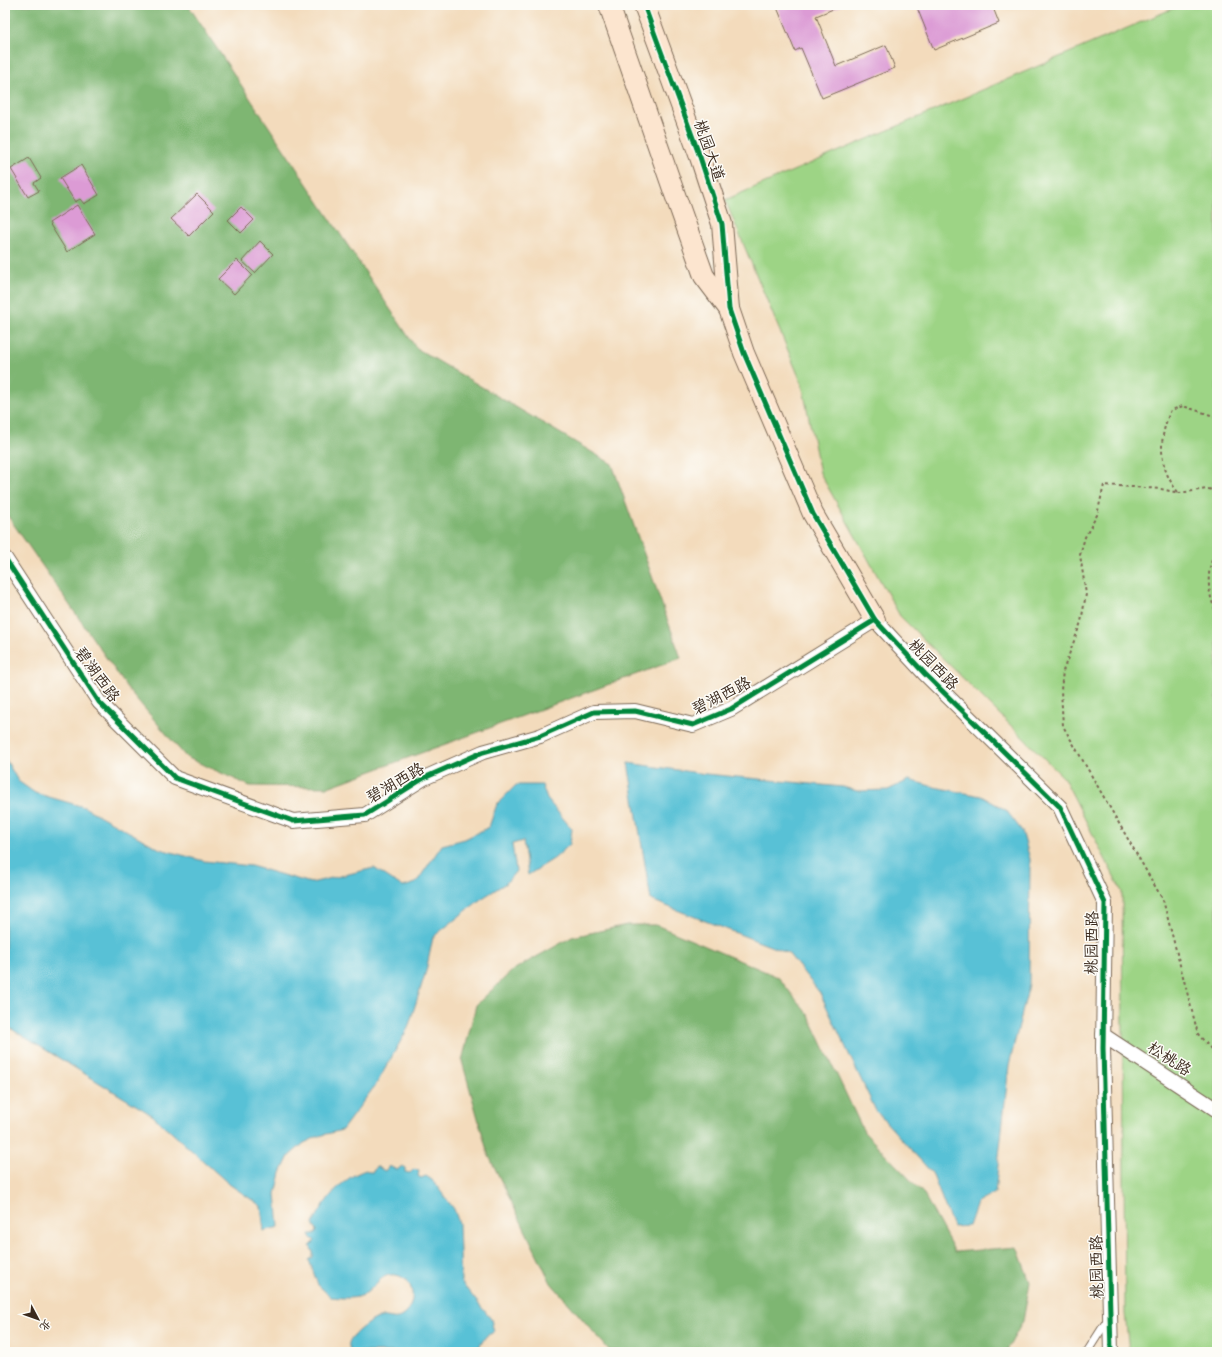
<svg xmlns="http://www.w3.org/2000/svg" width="1222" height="1357" viewBox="0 0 1222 1357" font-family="Caveat,'LXGW WenKai TC',sans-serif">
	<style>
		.green { fill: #9dd485; stroke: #6c7f52 }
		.forest { fill: #7eb672; stroke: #5c7048 }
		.water { fill: #59c1d6; stroke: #4a767a }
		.building { fill: #dc9bd5 }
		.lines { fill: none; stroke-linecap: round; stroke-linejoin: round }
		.lane-casing { stroke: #7b6855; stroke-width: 9 }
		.street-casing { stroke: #7b6855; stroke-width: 16 }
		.secondary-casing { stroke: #7b6855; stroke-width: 22 }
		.path { stroke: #7b6855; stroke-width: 2; stroke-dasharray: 3 3; stroke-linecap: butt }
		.lane { stroke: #fff; stroke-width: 7 }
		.street { stroke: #fff; stroke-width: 14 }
		.secondary { stroke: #fce5cf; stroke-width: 20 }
		.cycleway-casing { stroke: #fdfcf7; stroke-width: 8 }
		.cycleway { stroke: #00873e; stroke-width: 5 }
		.labels { text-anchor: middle; stroke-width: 3; stroke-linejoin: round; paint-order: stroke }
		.street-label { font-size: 16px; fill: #3b2a1e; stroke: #fdfcf7 }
	</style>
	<rect width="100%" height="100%" fill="#fdfcf7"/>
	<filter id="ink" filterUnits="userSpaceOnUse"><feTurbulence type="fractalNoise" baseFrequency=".025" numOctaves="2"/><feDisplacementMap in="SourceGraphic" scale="8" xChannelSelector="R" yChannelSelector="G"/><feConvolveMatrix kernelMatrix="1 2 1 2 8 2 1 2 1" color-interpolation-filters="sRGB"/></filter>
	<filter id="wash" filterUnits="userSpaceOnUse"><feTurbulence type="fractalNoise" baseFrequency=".012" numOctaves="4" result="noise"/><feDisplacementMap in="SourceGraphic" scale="16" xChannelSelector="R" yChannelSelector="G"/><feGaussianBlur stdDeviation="0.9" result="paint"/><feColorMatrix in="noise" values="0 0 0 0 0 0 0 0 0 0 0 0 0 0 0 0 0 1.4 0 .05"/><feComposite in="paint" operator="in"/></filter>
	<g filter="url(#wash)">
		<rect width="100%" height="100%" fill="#f3dbbc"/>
		<polygon class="green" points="1181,5 1217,5 1217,1352 1129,1352 1125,1313 1122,892 1064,778 900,616 820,473 802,384 725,200"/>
		<g class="forest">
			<polygon points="5,5 188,5 416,348 612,464 681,658 328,787 250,786 186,757 128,689 5,512"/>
			<polygon points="627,925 656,925 778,977 809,1016 864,1132 923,1193 955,1252 1017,1247 1030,1282 1023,1321 1006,1352 610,1351 551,1283 488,1154 462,1061 476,1005 513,970 572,937"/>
		</g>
		<g class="water">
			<polygon points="5,758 18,781 35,793 84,807 160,849 204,861 251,866 311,883 374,868 403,887 416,883 442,845 465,839 489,827 497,804 516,785 542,785 547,799 572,829 570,844 555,858 528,875 523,841 512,844 516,871 506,883 481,899 433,937 426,971 408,1028 377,1083 342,1130 319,1136 304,1143 289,1156 281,1173 276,1194 279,1227 264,1231 261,1206 229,1184 152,1115 5,1025"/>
			<polygon points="628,763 706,774 843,787 857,791 888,790 909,780 934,787 981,796 1006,810 1022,831 1030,859 1029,985 1009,1065 995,1193 977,1203 969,1226 953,1227 932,1173 876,1111 820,993 788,953 651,900"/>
			<path d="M 376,1166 L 385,1171 L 389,1166 L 397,1170 L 402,1166 L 405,1168 L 405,1172 L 410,1173 L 414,1169 L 419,1171 L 418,1176 L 421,1178 L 426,1176 L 432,1180 L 454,1209 L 459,1223 L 461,1282 L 491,1319 L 494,1332 L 486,1336 L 476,1352 L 350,1352 C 350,1349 348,1345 349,1343 C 351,1334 373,1318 382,1317 C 389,1316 395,1321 402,1316 C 417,1306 416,1279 396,1275 C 381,1273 377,1285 366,1293 C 357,1300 341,1298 331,1297 L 318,1285 L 309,1260 L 313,1257 L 313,1252 L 310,1246 L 315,1241 L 310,1237 L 310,1234 L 315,1234 L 317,1230 L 313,1224 C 324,1201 341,1178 366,1170 L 369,1172 L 373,1172 Z"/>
		</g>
		<g id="blocks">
			<g class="building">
				<polygon points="776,5 843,5 816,16 836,66 886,45 895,68 822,98 801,48 795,51"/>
				<polygon points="916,5 992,5 999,23 934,50"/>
				<polygon points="29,158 41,178 34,183 39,191 28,197 11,169"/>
				<polygon points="81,165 99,195 84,204 80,199 75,202 60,178"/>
				<polygon points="197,194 214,211 189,236 171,219"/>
				<polygon points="77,205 95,234 67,252 49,223"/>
				<polygon points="241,207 254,220 241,233 228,220"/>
				<polygon points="260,241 273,254 255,273 242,261"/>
				<polygon points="237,260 252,275 234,294 218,279"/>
			</g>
		</g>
	</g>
	<g filter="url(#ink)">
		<use href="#blocks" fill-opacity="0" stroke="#7b6855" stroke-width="1"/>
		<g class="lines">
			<g class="lane-casing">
				<polyline id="lane" points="1087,1352 1108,1319"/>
			</g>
			<g class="street-casing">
				<g id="street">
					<polyline points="5,558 99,702 175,778 293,821 365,815 424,778 483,752 540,736 594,712 635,711 693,725 731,709 875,620 925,674 1060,807 1105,903 1103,1048 1111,1352"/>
					<polyline points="1103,1035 1217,1110"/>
				</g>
			</g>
			<g class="secondary-casing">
				<g id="secondary">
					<polyline points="609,5 673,189 704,276 729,309"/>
					<polyline points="644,5 700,157 722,224 729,309 744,353 813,514 875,620"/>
				</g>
			</g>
			<g class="path">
				<polyline points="1217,490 1207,489 1179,493 1161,489 1104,485 1097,515 1085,537 1080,555 1086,594 1081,622 1063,671 1061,690 1063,726 1163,900 1198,1034 1217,1056"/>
				<path d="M 1178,492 C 1158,468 1158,438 1171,410 L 1183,406 L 1217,417"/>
				<path d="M 1217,549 C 1205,570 1207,593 1217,614"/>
			</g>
			<use href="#lane" class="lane"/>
			<use href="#street" class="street"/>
			<use href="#secondary" class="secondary"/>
			<g class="cycleway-casing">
				<g id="cycleway">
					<polyline points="644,5 700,157 722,224 729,309 744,353 813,514 875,620 925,674 1060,807 1105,903 1103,1048 1111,1352"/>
					<polyline points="5,558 99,702 175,778 293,821 365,815 424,778 483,752 540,736 594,712 635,711 693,725 731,709 875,620"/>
				</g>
			</g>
			<use href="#cycleway" class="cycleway"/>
		</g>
	</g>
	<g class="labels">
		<g class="street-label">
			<text transform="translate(710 150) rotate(71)" y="6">桃园大道</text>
			<text transform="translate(934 664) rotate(46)" y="6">桃园西路</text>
			<text transform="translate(98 674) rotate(54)" y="6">碧湖西路</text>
			<text transform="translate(721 695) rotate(-27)" y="6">碧湖西路</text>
			<text transform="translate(395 782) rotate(-30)" y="6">碧湖西路</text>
			<text transform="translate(1091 943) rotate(-89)" y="6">桃园西路</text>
			<text transform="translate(1170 1058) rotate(33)" y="6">松桃路</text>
			<text transform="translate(1096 1267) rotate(-91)" y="6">桃园西路</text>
		</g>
	</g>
	<rect width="1222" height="1357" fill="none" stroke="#fdfcf7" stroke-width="20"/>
	<g transform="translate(38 1319) rotate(131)" stroke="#fdfcf7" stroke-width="3" paint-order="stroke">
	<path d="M0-3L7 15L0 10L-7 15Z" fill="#3b2a1e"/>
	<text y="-6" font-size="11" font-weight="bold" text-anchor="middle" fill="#3b2a1e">北</text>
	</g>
</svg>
